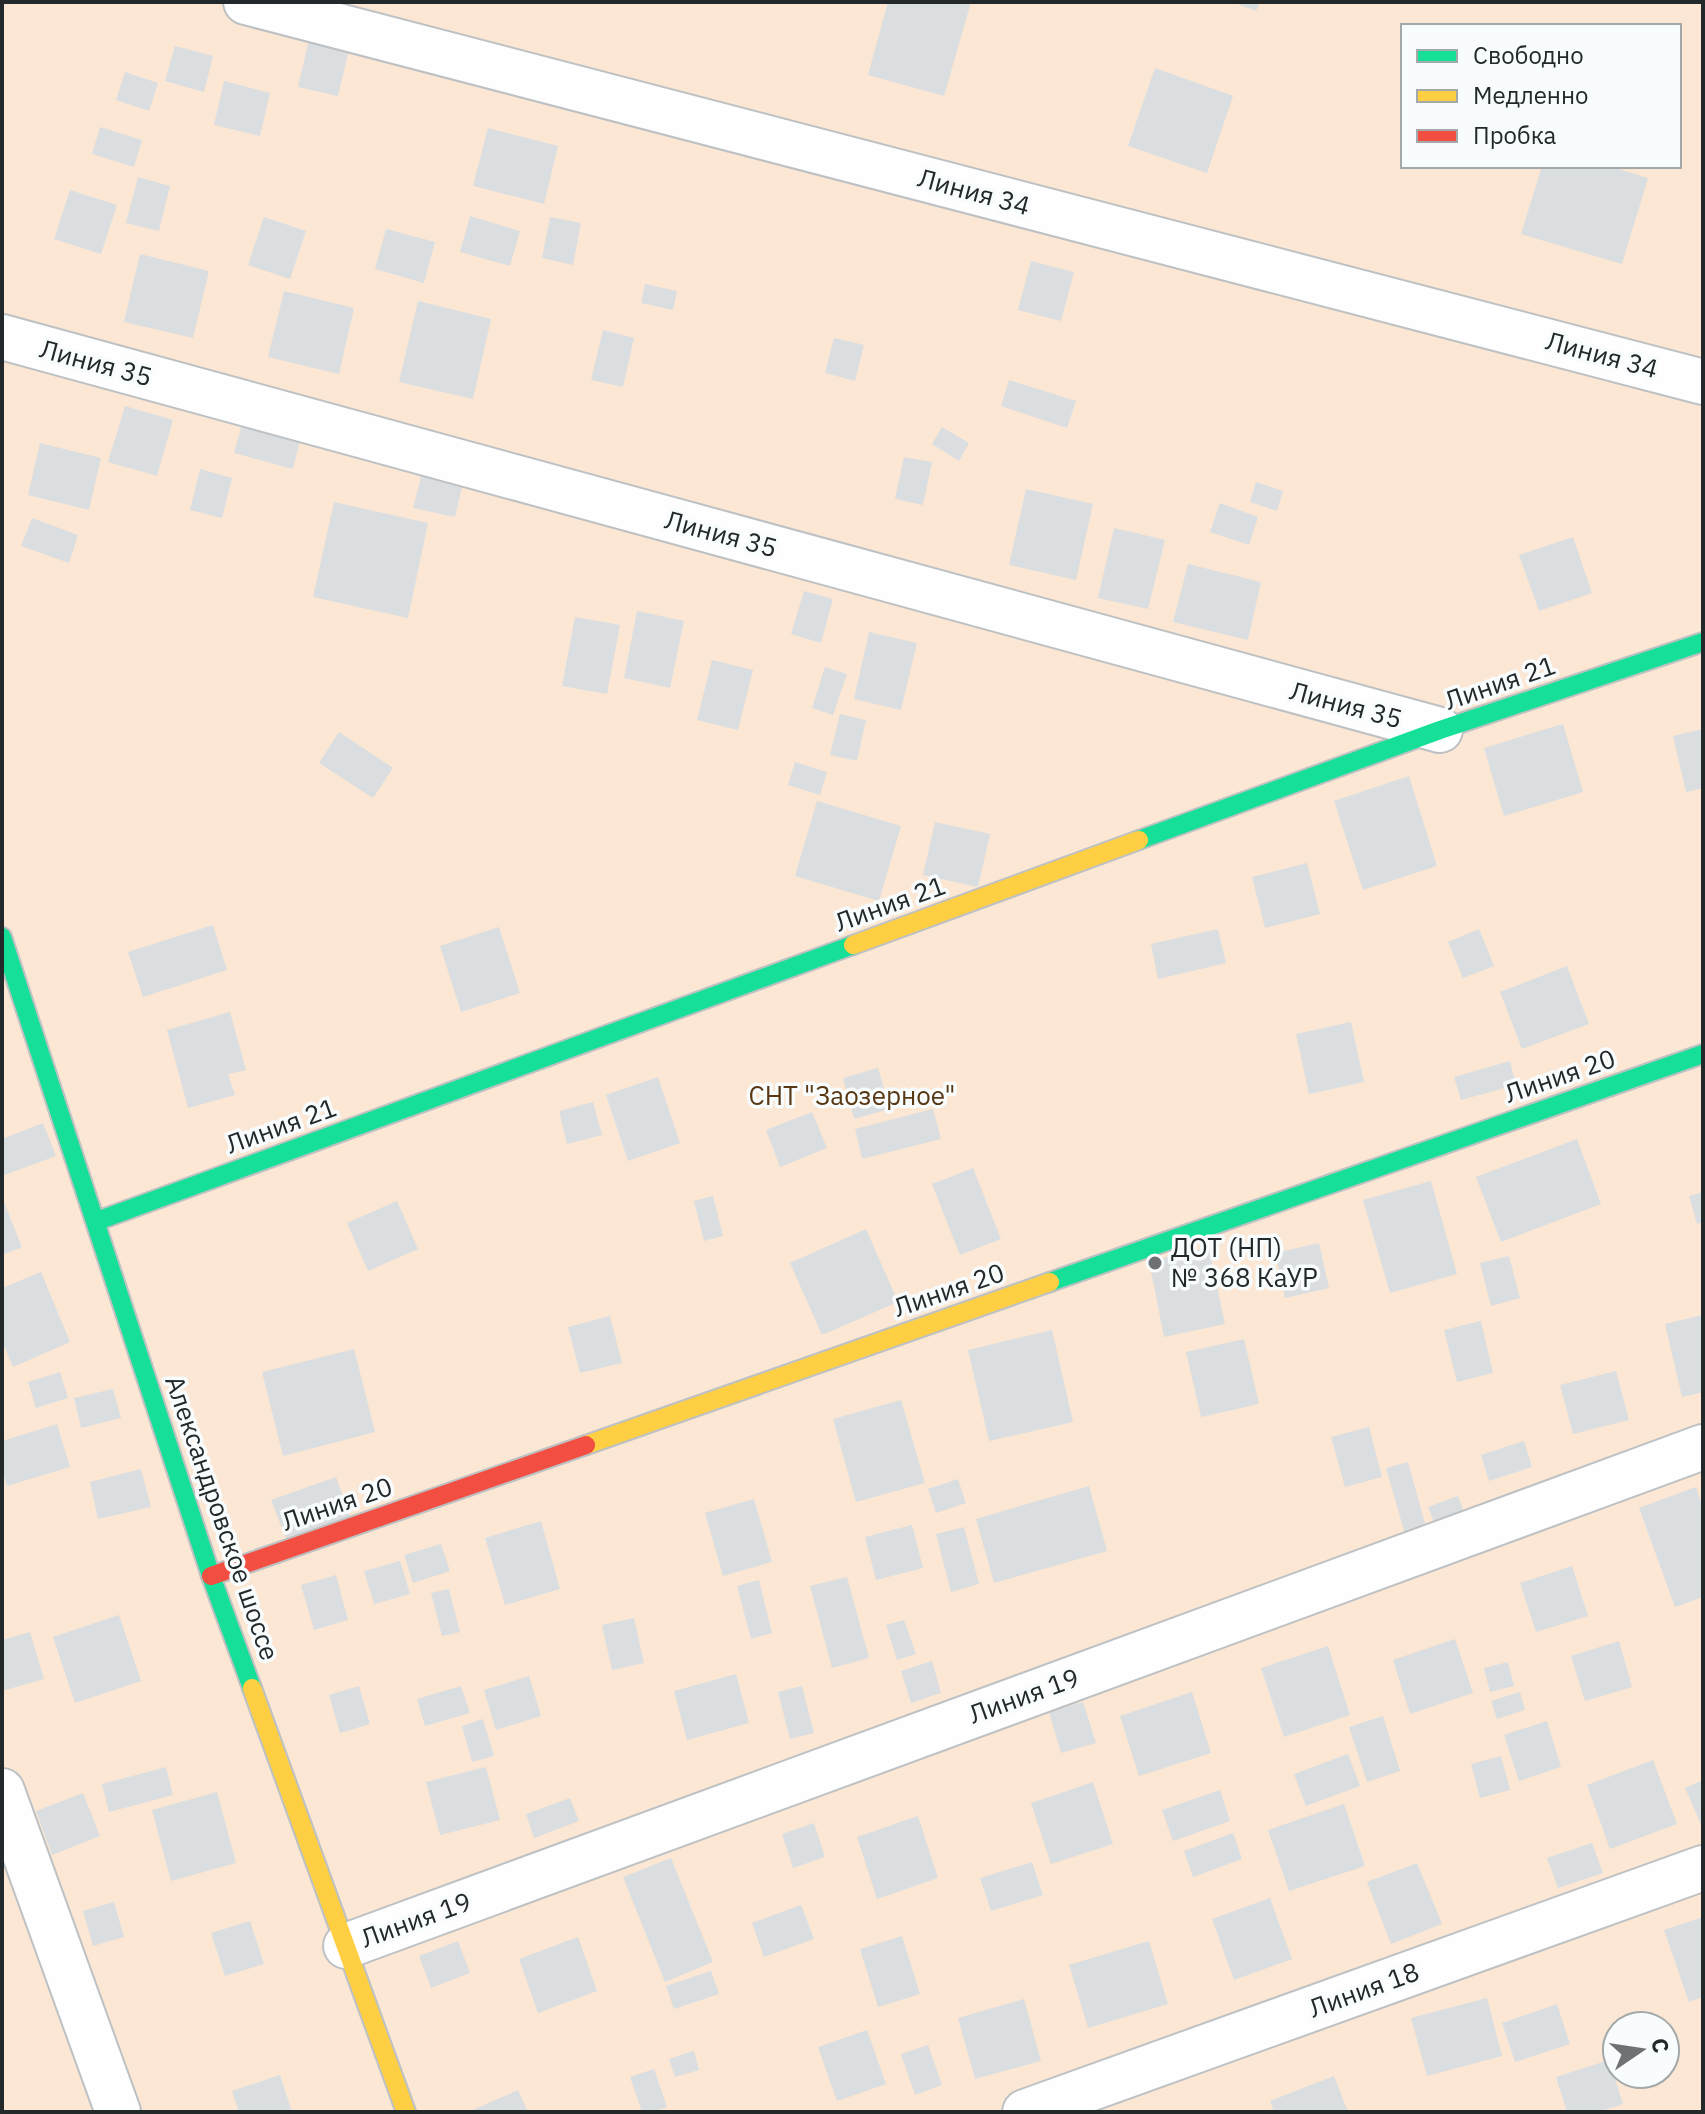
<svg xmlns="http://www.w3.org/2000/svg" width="1705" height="2114" viewBox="0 0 1705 2114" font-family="'IBM Plex Sans',sans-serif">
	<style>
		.green { fill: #fbe7d3; fill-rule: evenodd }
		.building { fill: #dbdee0 }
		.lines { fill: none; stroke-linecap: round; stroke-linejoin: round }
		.street-casing { stroke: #bec1c3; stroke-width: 48 }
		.fast-casing { stroke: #bec1c3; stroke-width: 22 }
		.slow-casing { stroke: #bec1c3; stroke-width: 22 }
		.jam-casing { stroke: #bec1c3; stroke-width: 22 }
		.street { stroke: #fefeff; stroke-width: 44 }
		.fast { stroke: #16e098; stroke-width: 18 }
		.slow { stroke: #ffcf43; stroke-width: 18 }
		.jam { stroke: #f24e42; stroke-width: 18 }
		.poi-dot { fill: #6e7274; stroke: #f9fcfd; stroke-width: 3 }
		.labels { text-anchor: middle; stroke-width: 7; stroke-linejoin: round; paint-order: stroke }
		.street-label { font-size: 26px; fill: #23292b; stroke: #f9fcfd }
		.park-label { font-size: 26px; fill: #583814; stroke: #f9fcfd }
		.poi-label { font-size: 26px; fill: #23292b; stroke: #f9fcfd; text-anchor: start }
	</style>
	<rect width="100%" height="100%" fill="#fafbfc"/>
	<path class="green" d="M 2,2 L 1703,2 L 1703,2112 L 2,2112 ZM 1403,26 L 1679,26 L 1679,166 L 1403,166 ZM 1617,2026 L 1665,2026 L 1665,2074 L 1617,2074 Z"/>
	<g class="building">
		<polygon points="888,2 971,2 944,96 868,75"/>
		<polygon points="1232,2 1260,2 1256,11"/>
		<polygon points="310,35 350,45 338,96 298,87"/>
		<polygon points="175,46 213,56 204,92 165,81"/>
		<polygon points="1155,68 1233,96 1207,173 1128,146"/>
		<polygon points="125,72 158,83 149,111 116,100"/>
		<polygon points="224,81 270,93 260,136 214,125"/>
		<polygon points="100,127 142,140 134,167 92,154"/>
		<polygon points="488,128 558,146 544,204 473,186"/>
		<polygon points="1542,166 1609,166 1648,178 1622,264 1521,234"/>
		<polygon points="138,177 170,186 159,231 126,223"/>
		<polygon points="70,190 117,205 101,254 54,239"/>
		<polygon points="470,216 520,231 510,266 460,252"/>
		<polygon points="264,217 306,231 290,279 248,265"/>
		<polygon points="550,217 581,223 573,265 542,258"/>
		<polygon points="386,229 435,242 424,283 375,269"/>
		<polygon points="140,254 209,271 193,338 124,322"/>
		<polygon points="1031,261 1074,272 1061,321 1018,310"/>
		<polygon points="645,284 677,291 673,310 641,303"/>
		<polygon points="284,291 354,308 339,374 268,357"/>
		<polygon points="418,301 491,319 473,399 399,382"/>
		<polygon points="603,330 634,338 623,387 591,380"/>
		<polygon points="834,338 864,345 855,381 825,373"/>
		<polygon points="1009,380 1076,401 1067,428 1001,406"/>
		<polygon points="125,406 173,420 157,476 108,462"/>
		<polygon points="243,421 301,436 293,469 234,453"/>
		<polygon points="942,427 969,443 959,461 932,444"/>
		<polygon points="40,443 101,458 89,510 28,495"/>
		<polygon points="904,457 932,462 923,505 895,499"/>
		<polygon points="200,469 232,478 222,518 190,510"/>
		<polygon points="422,473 463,483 455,517 413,508"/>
		<polygon points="1256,482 1283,491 1277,511 1250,502"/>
		<polygon points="1026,489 1093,504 1076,580 1009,565"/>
		<polygon points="334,502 428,523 408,618 313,597"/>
		<polygon points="1220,503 1258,517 1249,545 1210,532"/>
		<polygon points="32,518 78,535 69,563 21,546"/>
		<polygon points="1114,528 1165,540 1148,609 1098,598"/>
		<polygon points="1573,537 1592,593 1539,611 1519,555"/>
		<polygon points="1188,564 1261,582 1248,640 1173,622"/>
		<polygon points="804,591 833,599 821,643 791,634"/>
		<polygon points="637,611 684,621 670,688 624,678"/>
		<polygon points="575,617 620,625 607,694 562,686"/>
		<polygon points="869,632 917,643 901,710 854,699"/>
		<polygon points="712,660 753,670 738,730 697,720"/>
		<polygon points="825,667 847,674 833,715 812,708"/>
		<polygon points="840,714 866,720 857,761 830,755"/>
		<polygon points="1563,724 1583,792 1504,816 1484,748"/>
		<polygon points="1703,729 1703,788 1686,792 1673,736"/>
		<polygon points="339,732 393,768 373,798 319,763"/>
		<polygon points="795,762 827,772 820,795 788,785"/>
		<polygon points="1409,776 1437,866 1363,890 1334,801"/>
		<polygon points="817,801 901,826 879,901 795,876"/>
		<polygon points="935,822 990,834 978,887 923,875"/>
		<polygon points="1307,863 1320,914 1265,928 1252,877"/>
		<polygon points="213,925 227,970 143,997 128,952"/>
		<polygon points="499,927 520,993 461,1012 440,946"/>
		<polygon points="1218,929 1226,963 1158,979 1151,944"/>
		<polygon points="1479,929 1494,966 1463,978 1448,942"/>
		<polygon points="1567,966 1589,1024 1522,1049 1500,992"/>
		<polygon points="230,1012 246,1070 228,1074 235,1095 188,1108 167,1030"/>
		<polygon points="1351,1022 1364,1082 1309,1094 1296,1034"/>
		<polygon points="1510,1061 1516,1085 1461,1100 1454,1077"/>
		<polygon points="878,1068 890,1109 854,1119 843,1078"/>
		<polygon points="658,1077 680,1143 628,1161 606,1095"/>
		<polygon points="593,1102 602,1135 567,1144 559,1111"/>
		<polygon points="933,1109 941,1139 862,1159 855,1129"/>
		<polygon points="812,1112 827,1148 780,1167 766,1130"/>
		<polygon points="43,1123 56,1156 2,1176 2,1139"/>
		<polygon points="1577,1139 1601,1204 1501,1242 1476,1177"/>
		<polygon points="973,1168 1001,1239 960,1255 932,1184"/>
		<polygon points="1431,1181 1457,1274 1390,1293 1363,1200"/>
		<polygon points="1703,1192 1703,1222 1697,1224 1689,1196"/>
		<polygon points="713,1196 723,1236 704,1241 694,1201"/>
		<polygon points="2,1197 22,1247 2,1255"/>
		<polygon points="397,1201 418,1249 368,1271 347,1223"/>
		<polygon points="866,1229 898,1302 822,1335 790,1263"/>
		<polygon points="1319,1243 1329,1288 1285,1298 1275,1253"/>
		<polygon points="1209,1248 1225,1324 1164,1337 1149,1261"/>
		<polygon points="1509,1256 1520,1298 1491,1306 1480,1263"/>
		<polygon points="41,1272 70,1342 13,1367 2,1341 2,1288"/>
		<polygon points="1703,1315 1703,1392 1682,1397 1665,1324"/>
		<polygon points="610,1316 622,1363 580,1373 568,1327"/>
		<polygon points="1481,1321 1493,1373 1457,1382 1444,1330"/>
		<polygon points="1052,1330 1073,1422 989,1441 968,1350"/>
		<polygon points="1244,1339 1259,1404 1201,1417 1186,1352"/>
		<polygon points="354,1349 375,1432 283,1456 262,1372"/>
		<polygon points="1616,1371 1629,1420 1573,1434 1560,1385"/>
		<polygon points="60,1372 68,1398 36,1408 28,1382"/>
		<polygon points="113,1389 121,1418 81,1428 74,1398"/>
		<polygon points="901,1400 925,1483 856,1502 833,1419"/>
		<polygon points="57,1424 70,1467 7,1486 2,1470 2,1441"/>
		<polygon points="1369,1427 1382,1477 1345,1487 1331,1437"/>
		<polygon points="1524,1441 1532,1467 1489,1481 1481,1455"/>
		<polygon points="1408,1462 1426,1527 1405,1534 1386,1468"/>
		<polygon points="141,1469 151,1507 98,1519 90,1482"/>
		<polygon points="336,1477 350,1516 286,1538 271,1500"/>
		<polygon points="958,1479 966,1503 936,1513 928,1489"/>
		<polygon points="1089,1486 1107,1551 994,1583 976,1519"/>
		<polygon points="1696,1487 1703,1507 1703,1597 1675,1607 1639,1508"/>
		<polygon points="1458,1496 1467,1521 1438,1532 1428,1507"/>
		<polygon points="754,1499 772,1562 723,1576 705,1513"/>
		<polygon points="541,1521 560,1589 505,1605 485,1538"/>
		<polygon points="912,1525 923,1568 876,1580 865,1537"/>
		<polygon points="964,1527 979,1584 951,1592 936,1534"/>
		<polygon points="441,1544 450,1571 413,1583 404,1555"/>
		<polygon points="400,1561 410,1594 374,1604 364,1571"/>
		<polygon points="1572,1566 1588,1616 1536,1632 1520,1583"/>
		<polygon points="336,1575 348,1620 314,1630 301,1585"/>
		<polygon points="847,1577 869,1658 832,1668 810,1586"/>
		<polygon points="759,1580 772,1633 751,1639 737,1586"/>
		<polygon points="449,1589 460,1632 442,1636 431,1593"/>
		<polygon points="119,1615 141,1681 75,1703 53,1637"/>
		<polygon points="634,1618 644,1663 612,1670 602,1625"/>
		<polygon points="904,1620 916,1654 897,1660 886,1625"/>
		<polygon points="30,1632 44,1679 2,1691 2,1640"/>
		<polygon points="1455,1639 1473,1693 1410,1714 1393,1660"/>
		<polygon points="1619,1641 1632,1687 1585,1701 1571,1656"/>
		<polygon points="1328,1646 1350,1715 1284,1737 1261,1668"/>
		<polygon points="932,1661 941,1693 911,1703 901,1671"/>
		<polygon points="1508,1662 1514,1686 1490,1692 1484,1668"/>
		<polygon points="736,1674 749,1723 687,1740 674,1691"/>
		<polygon points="529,1676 541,1716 496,1730 484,1690"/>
		<polygon points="359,1686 370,1724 340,1733 329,1695"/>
		<polygon points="461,1686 470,1713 425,1726 417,1699"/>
		<polygon points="802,1686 814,1733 790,1739 778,1692"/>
		<polygon points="1192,1692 1211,1753 1139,1776 1120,1716"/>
		<polygon points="1520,1692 1525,1710 1497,1719 1491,1701"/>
		<polygon points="1083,1702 1096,1743 1061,1753 1049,1712"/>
		<polygon points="1383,1716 1400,1771 1367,1782 1349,1727"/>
		<polygon points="483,1719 494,1756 472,1762 462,1726"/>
		<polygon points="1547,1721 1561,1767 1519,1781 1504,1735"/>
		<polygon points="1348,1754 1360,1786 1306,1806 1294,1774"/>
		<polygon points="1501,1756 1510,1790 1480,1798 1471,1764"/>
		<polygon points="1653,1760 1677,1824 1610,1849 1587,1785"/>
		<polygon points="166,1767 173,1795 109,1812 102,1784"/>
		<polygon points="486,1767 500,1820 440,1835 426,1782"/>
		<polygon points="1703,1780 1703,1829 1685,1788"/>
		<polygon points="1093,1782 1113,1844 1051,1864 1031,1803"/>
		<polygon points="1220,1790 1230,1821 1173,1841 1162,1810"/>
		<polygon points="217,1792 236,1863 171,1881 152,1810"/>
		<polygon points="83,1793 100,1836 52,1855 36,1811"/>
		<polygon points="570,1798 579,1821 534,1838 526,1814"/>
		<polygon points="1344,1804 1365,1866 1289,1891 1268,1830"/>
		<polygon points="918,1816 938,1878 877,1899 857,1837"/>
		<polygon points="814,1823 825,1857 793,1868 782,1834"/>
		<polygon points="1233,1833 1242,1859 1193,1877 1184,1851"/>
		<polygon points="1592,1843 1603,1873 1558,1888 1547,1858"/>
		<polygon points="671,1858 713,1962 665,1982 623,1877"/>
		<polygon points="1032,1862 1043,1895 991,1911 980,1878"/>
		<polygon points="1417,1863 1442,1924 1391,1944 1367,1882"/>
		<polygon points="1270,1898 1292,1959 1234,1980 1212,1919"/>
		<polygon points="114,1902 124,1937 93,1946 83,1911"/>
		<polygon points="801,1905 814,1939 764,1957 752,1923"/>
		<polygon points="1703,1917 1703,1997 1689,2002 1664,1930"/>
		<polygon points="250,1921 264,1964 225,1976 211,1933"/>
		<polygon points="902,1936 920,1994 878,2007 860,1949"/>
		<polygon points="578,1937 597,1991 538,2013 519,1959"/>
		<polygon points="458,1941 470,1973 431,1988 419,1956"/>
		<polygon points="1149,1941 1168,2004 1088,2028 1069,1965"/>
		<polygon points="711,1971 719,1994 674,2009 666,1986"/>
		<polygon points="1487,1998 1502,2056 1427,2076 1411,2018"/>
		<polygon points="1024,1999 1041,2061 975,2079 958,2018"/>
		<polygon points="1557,2004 1570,2044 1515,2062 1502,2023"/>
		<polygon points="867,2030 886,2084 837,2101 818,2047"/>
		<polygon points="928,2045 942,2085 915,2095 901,2054"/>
		<polygon points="694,2051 699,2070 675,2077 669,2059"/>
		<polygon points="1609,2060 1623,2104 1598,2112 1567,2112 1556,2077"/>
		<polygon points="654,2069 667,2107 652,2112 642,2112 630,2077"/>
		<polygon points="280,2075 292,2112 239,2112 232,2091"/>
		<polygon points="1334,2076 1348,2112 1274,2112 1270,2101"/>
		<polygon points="518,2090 528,2112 468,2112"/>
	</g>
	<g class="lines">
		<g class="street-casing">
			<g id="street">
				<polyline points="246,2 1703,382"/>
				<polyline points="2,337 1440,730"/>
				<polyline points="2,1791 118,2112"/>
				<polyline points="346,1946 1703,1447"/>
				<polyline points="1025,2112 1703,1868"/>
			</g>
		</g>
		<g class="fast-casing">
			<g id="fast">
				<polyline points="1139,840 1440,730 1703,642"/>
				<polyline points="2,937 211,1576 252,1688"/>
				<polyline points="97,1221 853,945"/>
				<polyline points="1050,1282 1703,1054"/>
			</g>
		</g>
		<g class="slow-casing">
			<g id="slow">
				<polyline points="853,945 1139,840"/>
				<polyline points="586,1445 1050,1282"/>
				<polyline points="252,1688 406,2112"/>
			</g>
		</g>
		<g class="jam-casing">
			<polyline id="jam" points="211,1576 586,1445"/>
		</g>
		<use href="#street" class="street"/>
		<use href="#fast" class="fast"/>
		<use href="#slow" class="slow"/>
		<use href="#jam" class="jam"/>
	</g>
	<circle class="poi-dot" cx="1155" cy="1263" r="8"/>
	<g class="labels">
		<g class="street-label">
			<text transform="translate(974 192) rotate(15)" y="9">Линия 34</text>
			<text transform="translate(1602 355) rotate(15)" y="9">Линия 34</text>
			<text transform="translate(96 363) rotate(15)" y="9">Линия 35</text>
			<text transform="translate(721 534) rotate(15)" y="9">Линия 35</text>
			<text transform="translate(1500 683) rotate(-19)" y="9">Линия 21</text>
			<text transform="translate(1346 705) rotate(15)" y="9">Линия 35</text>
			<text transform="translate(890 904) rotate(-20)" y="9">Линия 21</text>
			<text transform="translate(1560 1076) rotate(-19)" y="9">Линия 20</text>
			<text transform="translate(281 1126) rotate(-20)" y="9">Линия 21</text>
			<text transform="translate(949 1290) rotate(-19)" y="9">Линия 20</text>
			<text transform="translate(337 1504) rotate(-19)" y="9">Линия 20</text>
			<text transform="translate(222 1518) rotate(71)" y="9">Александровское шоссе</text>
			<text transform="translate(1024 1696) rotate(-20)" y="9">Линия 19</text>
			<text transform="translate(416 1920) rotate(-20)" y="9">Линия 19</text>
			<text transform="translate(1364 1990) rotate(-20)" y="9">Линия 18</text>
		</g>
		<g class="park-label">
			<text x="852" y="1105">СНТ "Заозерное"</text>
		</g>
		<g class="poi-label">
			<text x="1171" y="1257">ДОТ (НП)<tspan x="1171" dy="30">№ 368 КаУР</tspan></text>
		</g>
	</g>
	<rect width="1705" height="2114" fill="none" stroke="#23292b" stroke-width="8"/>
	<rect x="1401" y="24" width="280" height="144" fill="#f9fcfd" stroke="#a3a8a9" stroke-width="2"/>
	<rect x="1417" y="50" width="40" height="12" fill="#16e098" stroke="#a3a8a9" stroke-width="2"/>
	<text x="1473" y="64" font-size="24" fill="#23292b">Свободно</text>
	<rect x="1417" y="90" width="40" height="12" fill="#ffcf43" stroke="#a3a8a9" stroke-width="2"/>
	<text x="1473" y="104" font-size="24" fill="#23292b">Медленно</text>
	<rect x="1417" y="130" width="40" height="12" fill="#f24e42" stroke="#a3a8a9" stroke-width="2"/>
	<text x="1473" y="144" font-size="24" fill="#23292b">Пробка</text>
	<g transform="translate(1641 2050) rotate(77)"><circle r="38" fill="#f9fcfd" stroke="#a3a8a9" stroke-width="2"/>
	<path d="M0-6L14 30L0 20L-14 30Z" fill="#6e7274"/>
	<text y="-12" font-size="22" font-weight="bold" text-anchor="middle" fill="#23292b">С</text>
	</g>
</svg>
